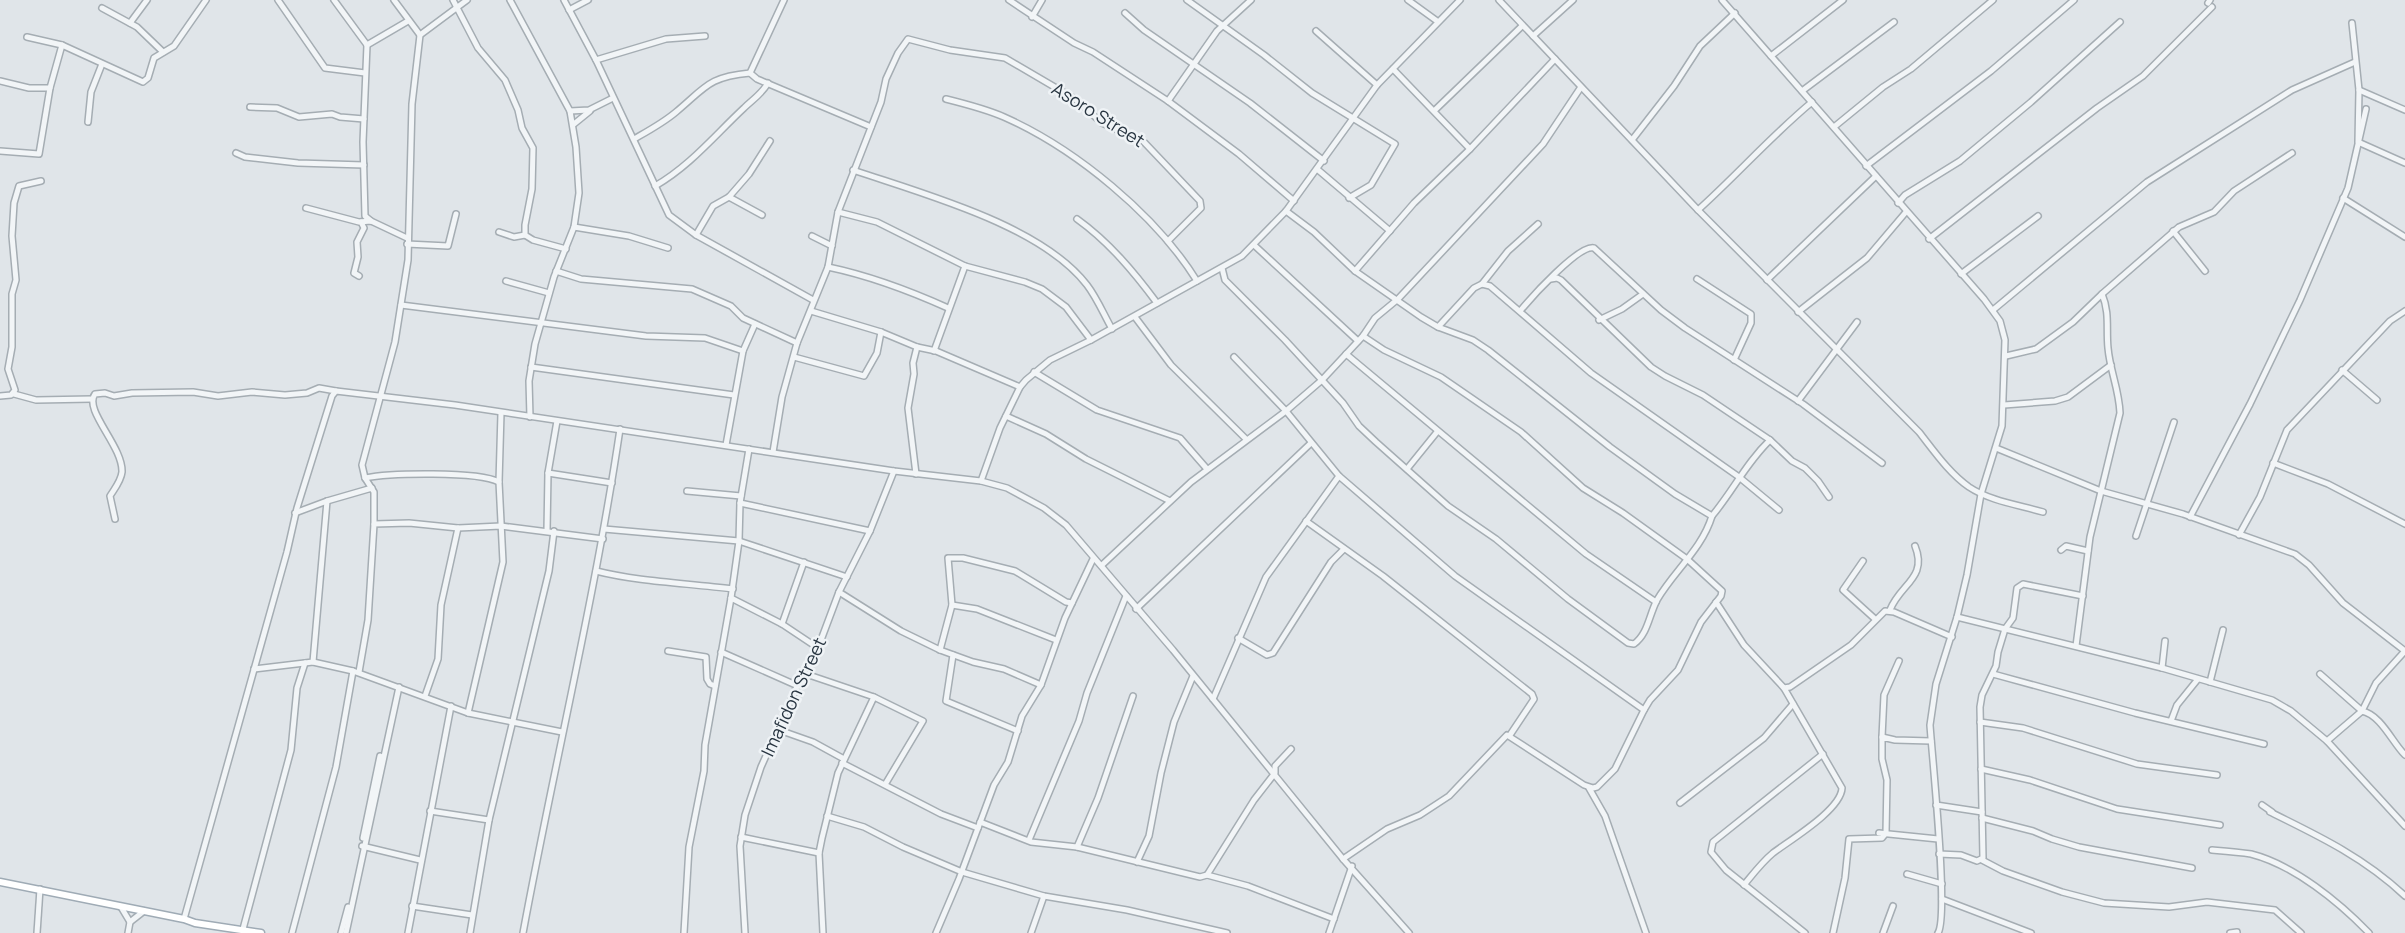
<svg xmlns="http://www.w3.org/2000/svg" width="2405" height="933" viewBox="0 0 2405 933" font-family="Manrope,sans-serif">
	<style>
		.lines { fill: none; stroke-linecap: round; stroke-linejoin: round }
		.minor-casing { stroke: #a5adb3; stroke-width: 8 }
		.major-casing { stroke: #9fabb5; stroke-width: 9 }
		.minor { stroke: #f2f5f7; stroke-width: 5 }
		.major { stroke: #fff; stroke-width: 6 }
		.labels { text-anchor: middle; stroke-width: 5; stroke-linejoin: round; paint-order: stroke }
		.street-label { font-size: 18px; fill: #283541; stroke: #eff3f6 }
	</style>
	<rect width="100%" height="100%" fill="#e0e5e9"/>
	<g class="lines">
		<g class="minor-casing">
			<g id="minor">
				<polyline points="278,0 325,68 365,73"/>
				<polyline points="334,0 367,45 408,21"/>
				<polyline points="394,0 420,35"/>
				<polyline points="453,0 478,48 505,80 518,110 522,128 533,148 532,189 525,225 525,235 533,240 566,249"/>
				<polyline points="510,0 570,111 576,147 579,193 574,227 554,277 535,344 529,381 530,417"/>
				<polyline points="564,0 596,60 669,215 696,235 813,300"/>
				<polyline points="1009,0 1074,43 1093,52 1168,101 1239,154 1294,201"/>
				<polyline points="1187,0 1264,55 1312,93 1395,144 1371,185 1349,198"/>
				<polyline points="1408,0 1437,21"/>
				<path d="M 1499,0 L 1698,210 L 1919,432 C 1934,451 1949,473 1969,487 C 1990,501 2019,505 2043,512"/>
				<path d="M 1722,0 L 1984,299 L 2000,321 L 2005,340 L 2002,426 L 1981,494 L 1967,575 L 1957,617 L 1936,684 L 1930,725 C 1932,756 1949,916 1938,933"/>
				<polyline points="2208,3 2210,0"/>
				<polyline points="102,8 137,27 163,52"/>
				<polyline points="569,10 588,0"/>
				<polyline points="1125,13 1144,30 1250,103 1324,161"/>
				<polyline points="1032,17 1042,0"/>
				<polyline points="130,23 147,0"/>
				<polyline points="2352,23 2359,90 2358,142 2405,163"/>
				<polyline points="1316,31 1377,85"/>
				<polyline points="1533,36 1573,0"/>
				<polyline points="27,37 62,45"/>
				<polyline points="367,45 363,142 365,216 371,221"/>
				<polyline points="1771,56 1843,0"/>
				<polyline points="596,60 666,39 705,36"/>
				<polyline points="1393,69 1470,149"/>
				<polyline points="750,73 757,79 871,127"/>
				<polyline points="0,81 29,88 50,88 62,45 143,82 148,78 154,58 174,46 206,0"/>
				<polyline points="2359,90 2405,110"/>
				<polyline points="1802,91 1894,22"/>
				<path d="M 946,99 C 966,104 986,109 1004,117 C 1076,149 1156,215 1197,281"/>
				<polyline points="1168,101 1217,31 1251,0"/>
				<polyline points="250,107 277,108 299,117 332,114 340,117 364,119"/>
				<polyline points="1435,110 1522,26"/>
				<polyline points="570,111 589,110 613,98"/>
				<polyline points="88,122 91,92 102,64"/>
				<polyline points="574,124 590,111"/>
				<polyline points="1834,127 1883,87 1911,69 1993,0"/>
				<path d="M 634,139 C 648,131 663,123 676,112 C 706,87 708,77 750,73 L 784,0"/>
				<polyline points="1632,140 1674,86 1700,46 1735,13"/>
				<polyline points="0,151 39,154 50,88"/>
				<polyline points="236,153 245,157 298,163 364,165"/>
				<polyline points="1866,166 1991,71 2074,0"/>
				<polyline points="1317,169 1390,231"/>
				<path d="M 853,170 C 923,194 1041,225 1087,285 C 1097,298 1104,315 1112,329"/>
				<path d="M 655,186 C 690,166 715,135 744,108 C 753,99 761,95 768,83"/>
				<polyline points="729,197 762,215"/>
				<polyline points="2343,198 2405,237"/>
				<polyline points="1898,203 1905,195 1960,161 2031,102 2120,22"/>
				<polyline points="306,208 359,222 371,221 407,238"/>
				<path d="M 1698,210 C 1737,175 1771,136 1812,102"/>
				<polyline points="838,212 877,222 965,266 1025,282 1042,289 1066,307 1091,340"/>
				<path d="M 1077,219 C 1109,242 1134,272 1157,303"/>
				<polyline points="574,227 629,236 668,248"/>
				<polyline points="2173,231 2205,271"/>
				<polyline points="499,232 514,237 525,235"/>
				<polyline points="696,235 713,206 729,197 749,174 770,141"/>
				<polyline points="812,236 832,246"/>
				<polyline points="1929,239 2097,108 2143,76 2212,7"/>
				<polyline points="407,244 448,246 456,214"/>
				<polyline points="1254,245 1358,341"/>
				<path d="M 828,267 C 871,276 908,290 948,308"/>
				<path d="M 1222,268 L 1225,280 L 1285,340 L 1343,403 L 1359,426 L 1376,442 L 1448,506 L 1496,539 L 1568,599 L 1628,643 L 1634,644 C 1648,634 1649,615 1657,600 C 1674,571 1702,549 1712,516 L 1675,494 L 1610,447 L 1488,350 L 1473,340 L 1438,327 L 1421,317 L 1355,271 L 1314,232 L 1286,211"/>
				<polyline points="556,271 581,279 692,289 731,306 743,318 797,343"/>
				<polyline points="1355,271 1414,203 1470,149 1555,59"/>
				<polyline points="1961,274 2038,216"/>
				<polyline points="359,276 354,273 358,257 357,242 364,228 361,222"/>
				<polyline points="1551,279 1557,278 1561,280 1651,367 1665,376 1703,395 1770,440 1792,461 1805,468 1818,481 1829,497"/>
				<polyline points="1697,279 1751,314 1751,323 1734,360"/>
				<polyline points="1767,280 1876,176"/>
				<polyline points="506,281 549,293"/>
				<polyline points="1482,284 1508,251 1538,224"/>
				<polyline points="2102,294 2179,227 2214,212 2234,191 2292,153"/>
				<polyline points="401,305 646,336 705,338 743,351"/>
				<polyline points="1993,310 2147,182 2292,90 2355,62"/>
				<polyline points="811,311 881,332 917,347 936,351 1020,387"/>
				<path d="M 1520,311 C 1530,299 1579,244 1594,248 L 1661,310 L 1685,328 L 1803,404 L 1882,463"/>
				<polyline points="1798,312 1867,258 1906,212"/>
				<polyline points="1135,317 1171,365 1246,439"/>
				<polyline points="1599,320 1622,309 1643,294"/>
				<polyline points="1438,327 1474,288 1482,284 1490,286 1591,373 1739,477 1779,510"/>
				<polyline points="934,351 965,266"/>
				<polyline points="1346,354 1586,554 1656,602"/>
				<path d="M 2006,356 L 2036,349 L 2073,322 L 2102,294 C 2110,313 2106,329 2108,348 C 2110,371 2119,389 2120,413 L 2090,537 L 2076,646"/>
				<polyline points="794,357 864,376 877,353 881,332"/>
				<polyline points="1234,357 1286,411 1339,476 1455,576 1644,710"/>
				<polyline points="531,367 734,395"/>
				<polyline points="2342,370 2377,400"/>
				<polyline points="1034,372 1097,410 1180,438 1207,469"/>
				<polyline points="14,394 36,400 92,399"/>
				<polyline points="0,396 11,395 15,390 8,369 12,347 12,294 16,280 12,236 14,203 19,186 41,181"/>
				<polyline points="1798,401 1857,322"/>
				<polyline points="2004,405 2055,401 2068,397 2111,365"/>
				<polyline points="1006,416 1046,434 1086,459 1170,501"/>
				<polyline points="726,445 743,351 755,324"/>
				<polyline points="1996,448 2101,491 2183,514 2295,554 2309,565 2343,603 2405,651"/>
				<polyline points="773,452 782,397 797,343 828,267 838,212 881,102 886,79 898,53 908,39 950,50 1005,58 1075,99 1102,123 1143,141 1200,201 1201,208 1168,241"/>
				<polyline points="2273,463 2328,484 2405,524"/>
				<polyline points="1407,469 1437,432"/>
				<polyline points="548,473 612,483"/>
				<polyline points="916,474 908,408 914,374 913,363 917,347"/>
				<path d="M 365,478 C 389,473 478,471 499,482 L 503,562 L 468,713"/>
				<polyline points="981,481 1000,428 1020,387 1026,380 1050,360 1091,340 1242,256 1286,211 1377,85 1460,0"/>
				<polyline points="499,482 501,413"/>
				<polyline points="687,491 741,496"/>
				<polyline points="740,503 870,531"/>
				<polyline points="295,513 327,501 372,488"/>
				<path d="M 1712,516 C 1733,491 1746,463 1770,440"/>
				<polyline points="2190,517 2250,404 2300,300 2348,188 2366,109"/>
				<path d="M 115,519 L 110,496 C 115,488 121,481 122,472 C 123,446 83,410 95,394 L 105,393 L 114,396 L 132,393 L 193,392 L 218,396 L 252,392 L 285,395 L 307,393 L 319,388 L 336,391"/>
				<polyline points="1306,521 1383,576 1532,694 1534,699 1510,735"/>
				<polyline points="374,524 374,492 365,478 362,465 395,342 408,260 412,104 420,35 467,0"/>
				<polyline points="604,529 739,541 847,577"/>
				<polyline points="547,531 548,473 557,421"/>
				<polyline points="2239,535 2260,497 2287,430 2390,321 2405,311"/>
				<polyline points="2136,536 2174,422"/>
				<polyline points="2061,550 2066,546 2088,551"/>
				<polyline points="1863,561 1843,590 1875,619"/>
				<polyline points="1102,565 1191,482 1286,411 1322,380 1363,336 1375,318 1398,299 1543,144 1581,87"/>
				<path d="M 596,571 C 640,582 687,583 733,589"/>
				<polyline points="839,592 901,631 940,650 973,662 1004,669 1041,685"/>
				<polyline points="731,598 782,624 818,648"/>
				<polyline points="1716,602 1744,645 1784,688 1790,687 1851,645 1885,611 1894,612 1952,637"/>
				<polyline points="952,605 977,609 1056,640"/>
				<polyline points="1136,609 1311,443"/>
				<path d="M 1890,610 C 1900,584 1928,578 1915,546"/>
				<polyline points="1957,617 2162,668 2272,700 2291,711 2327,741 2405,826"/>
				<polyline points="782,624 804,562"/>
				<polyline points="1238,638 1267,655 1273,653 1331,562 1344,549"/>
				<polyline points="940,650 952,605 948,558 963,558 1015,571 1066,602 1072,603"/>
				<polyline points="668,651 706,657 707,679 710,684 715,686"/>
				<polyline points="721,652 798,686"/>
				<polyline points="953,655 946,701 1018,731"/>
				<polyline points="313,662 353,671 468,713 562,732"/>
				<polyline points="2162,668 2165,641"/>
				<polyline points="254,669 313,662 327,501"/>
				<polyline points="359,672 368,620 374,524 409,523 458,528 501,526 603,539"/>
				<polyline points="803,673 874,697 838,773 822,838 819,853 823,933"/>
				<polyline points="1993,674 2135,713 2264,744"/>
				<polyline points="2320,674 2362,711 2376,683 2405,651"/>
				<polyline points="2210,682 2223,630"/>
				<polyline points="425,696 438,659 441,605 458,528"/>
				<polyline points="874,697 923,721 886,783"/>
				<polyline points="1213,699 1266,577 1339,476"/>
				<polyline points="2171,721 2177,705 2198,679"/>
				<polyline points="1980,722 2023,728 2137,764 2217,775"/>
				<polyline points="779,730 813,742 844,759"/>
				<polyline points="1882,737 1884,695 1899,661"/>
				<path d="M 2327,741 L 2362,711 C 2381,715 2392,742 2405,755"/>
				<polyline points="842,763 941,814 978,828"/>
				<polyline points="1981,769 2030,780 2117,809 2220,825"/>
				<polyline points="1589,788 1605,816 1646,933"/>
				<polyline points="1680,803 1764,738 1793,704"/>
				<polyline points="1936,805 1982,812"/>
				<polyline points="2262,805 2272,812"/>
				<polyline points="430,811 489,820"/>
				<path d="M 2270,812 C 2319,836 2365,858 2405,896"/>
				<polyline points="827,816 864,827 903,847 962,872 1044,896 1127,910 1227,933"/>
				<polyline points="1982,818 2033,831 2052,839 2079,847 2192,868"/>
				<polyline points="980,822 1031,842 1077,847 1200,877 1207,875 1254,800 1275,773 1275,766 1291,749"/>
				<polyline points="1879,833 1938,839"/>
				<polyline points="741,837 819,853"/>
				<polyline points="363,838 380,756"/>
				<polyline points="1029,840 1079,721 1087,693 1126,596"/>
				<polyline points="362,846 420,860"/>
				<polyline points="1077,847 1098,798 1133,696"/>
				<path d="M 2212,850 C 2225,851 2239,852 2251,854 C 2294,865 2339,902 2369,933"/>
				<polyline points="1939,854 1961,855 1977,861 1983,858 1980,707 1982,695 1996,666 1998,652 2005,629 2013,618 2017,588 2023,584 2083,596"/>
				<polyline points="1343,859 1387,829 1420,815 1449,796 1507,735 1584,785 1593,788 1597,787 1615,769 1644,710 1650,700 1678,670 1701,622 1721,596 1722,591 1687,559 1623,513 1583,488 1521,432 1441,377 1384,350 1363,336"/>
				<polyline points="1982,860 2003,871 2062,892 2104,903 2169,907 2207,902 2275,910 2301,933"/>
				<polyline points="1137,862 1149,836 1161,773 1174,722 1193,676"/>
				<polyline points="1907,874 1942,884"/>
				<polyline points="1207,875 1248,886 1334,919"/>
				<path d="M 1744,885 C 1753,874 1762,862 1773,853 C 1790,840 1841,810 1842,788 L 1784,688"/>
				<polyline points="1942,899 2031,933"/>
				<polyline points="412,906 472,915"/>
				<polyline points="121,907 130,922"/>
				<polyline points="184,919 287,552 297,508 332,396 336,391 455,405 894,471 981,481 1007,488 1044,508 1066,525 1173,650 1343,859 1409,933"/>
				<polyline points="243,929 291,750 297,688 305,663"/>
				<polyline points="37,933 40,889"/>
				<polyline points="128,933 130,922 144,911"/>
				<polyline points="292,933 336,767 353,671"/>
				<polyline points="341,933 348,907"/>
				<polyline points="346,933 399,687"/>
				<polyline points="408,933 451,706"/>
				<polyline points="470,933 489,820 549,571 554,531"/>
				<path d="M 523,933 C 554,765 595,598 620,429"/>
				<polyline points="684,933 689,847 704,771 705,745 731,598 739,541 740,503 749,449"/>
				<polyline points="745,933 740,846 745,815 761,767 803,673 818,648 839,592 870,531 894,471"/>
				<polyline points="936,933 959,879 994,785 1008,762 1022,716 1041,685 1065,618 1093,559"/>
				<polyline points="1031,933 1044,896"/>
				<polyline points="1329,933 1352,866"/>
				<polyline points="1805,933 1726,870 1711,852 1713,842 1823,754"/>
				<polyline points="1833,933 1845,878 1849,839 1882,838 1886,833 1887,780 1882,759 1882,737 1895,740 1931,741"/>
				<polyline points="1883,933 1893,906"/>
				<polyline points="2230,933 2237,932"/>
			</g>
		</g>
		<g class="major-casing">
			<polyline id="major" points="0,882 184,919 195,923 261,933"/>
		</g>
		<use href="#minor" class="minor"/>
		<use href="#major" class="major"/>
	</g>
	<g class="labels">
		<g class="street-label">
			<text transform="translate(1098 115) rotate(32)" y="6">Asoro Street</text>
			<text transform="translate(794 697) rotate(-65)" y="6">Imafidon Street</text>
		</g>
	</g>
</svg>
